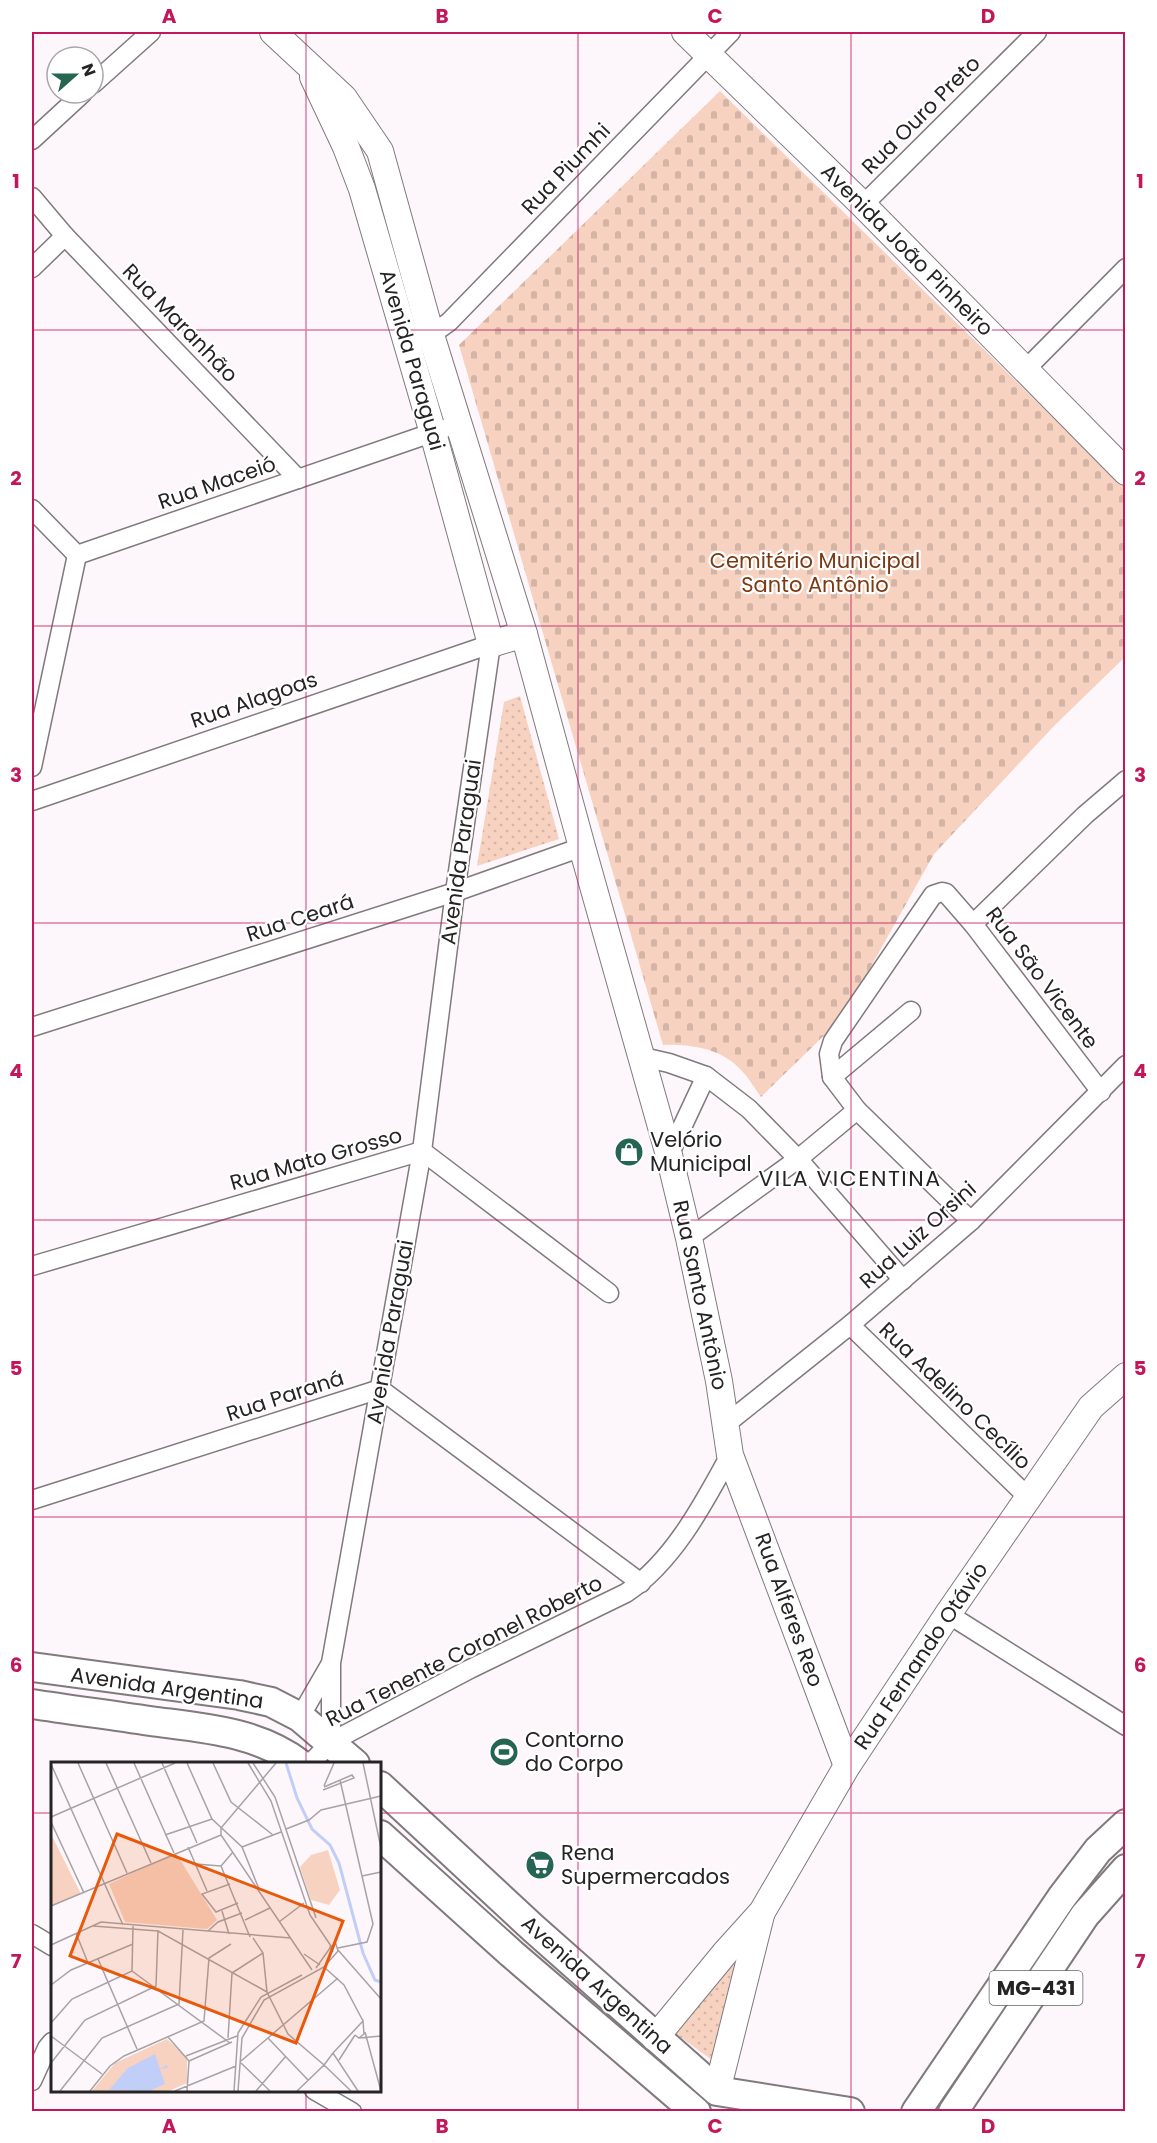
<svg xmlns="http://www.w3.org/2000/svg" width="1157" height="2143" viewBox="0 0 1157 2143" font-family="Poppins,sans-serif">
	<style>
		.grass { fill: url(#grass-dots) }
		.cemetery { fill: url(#cemetery-stones) }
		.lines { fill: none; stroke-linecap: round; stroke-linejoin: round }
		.street-casing { stroke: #807a7e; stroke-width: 21 }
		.secondary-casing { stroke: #807a7e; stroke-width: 28 }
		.primary-casing { stroke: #807a7e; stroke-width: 32 }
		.street { stroke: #fff; stroke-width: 18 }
		.secondary { stroke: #fff; stroke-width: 26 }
		.primary { stroke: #fff; stroke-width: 28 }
		.grid { fill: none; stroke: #c2185b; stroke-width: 1.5; stroke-opacity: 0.55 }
		.labels { text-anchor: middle; stroke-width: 4.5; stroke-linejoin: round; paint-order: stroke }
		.shield { fill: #fff; stroke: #666566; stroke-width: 1.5 }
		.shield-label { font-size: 20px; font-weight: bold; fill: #252324 }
		.street-label { font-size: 21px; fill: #252324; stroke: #fff }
		.park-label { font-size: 21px; fill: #7d3911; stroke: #fff }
		.poi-label { font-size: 21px; fill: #252324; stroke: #fff; text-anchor: start }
		.neighbourhood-label { font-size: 22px; letter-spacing: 1.5px; fill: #252324; stroke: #fff }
		.inset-river { fill: none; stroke: #c0cef8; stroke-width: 3 }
		.inset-road { fill: none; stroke: #a7a2a5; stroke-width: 1.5 }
		.view { fill: #e8590c; fill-opacity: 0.15; stroke: #e8590c; stroke-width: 3 }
		.inset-edge { fill: none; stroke: #252324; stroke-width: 3 }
		.neatline { fill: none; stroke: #c2185b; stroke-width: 2 }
		.grid-label { font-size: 20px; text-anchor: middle; font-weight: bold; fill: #c2185b }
	</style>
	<defs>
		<pattern id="grass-dots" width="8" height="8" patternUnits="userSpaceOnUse" patternTransform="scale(1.5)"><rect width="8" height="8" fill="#f7d2c0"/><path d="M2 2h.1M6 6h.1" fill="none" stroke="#d4b4a5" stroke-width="1.8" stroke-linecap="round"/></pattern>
		<pattern id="cemetery-stones" width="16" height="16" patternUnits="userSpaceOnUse" patternTransform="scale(1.5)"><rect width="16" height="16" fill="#f7d2c0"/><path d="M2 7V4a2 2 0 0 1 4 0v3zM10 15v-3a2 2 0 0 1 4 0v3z" fill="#d4b4a5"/></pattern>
	</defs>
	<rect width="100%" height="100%" fill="#fdf7fb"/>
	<g class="grass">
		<polygon points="520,696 559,839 477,866 504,702"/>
		<polygon points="751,1932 716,2063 675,2033"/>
	</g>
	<path class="cemetery" d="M 720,91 L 1125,488 L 1125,657 L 1055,725 L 934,854 L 842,1018 L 761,1097 C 754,1087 747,1075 738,1067 C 719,1048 688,1044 663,1045 L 459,345 Z"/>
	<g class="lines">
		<g class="street-casing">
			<g id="street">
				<polyline points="93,84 151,32"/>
				<polyline points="32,140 83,93"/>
				<polyline points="32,197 65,236 298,479"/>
				<polyline points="863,205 1037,32"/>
				<polyline points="32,268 65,236"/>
				<polyline points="423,338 431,335 449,322 731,32"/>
				<polyline points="1025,370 1126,268"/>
				<polyline points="32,509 77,555 443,429"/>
				<polyline points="32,767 77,555"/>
				<polyline points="32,801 491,644 455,892 422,1151 331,1663 331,1742"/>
				<polyline points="973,924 1085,815 1126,780"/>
				<polyline points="32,1027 455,892 582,847"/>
				<polyline points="643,1057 669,1063 706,1076 749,1109 798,1159 903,1280"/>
				<polyline points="832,1077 911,1011"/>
				<polyline points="669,1155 706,1076"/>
				<polyline points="971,1221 857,1110 832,1077 829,1054 833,1041 933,895 942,892 946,893 973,924 1101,1092"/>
				<polyline points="689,1238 798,1159 857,1110"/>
				<polyline points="32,1266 422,1151 609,1293"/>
				<polyline points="850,1325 1029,1498"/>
				<polyline points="726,1424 850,1325 971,1221 1126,1065"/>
				<polyline points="32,1500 380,1389 641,1583"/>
				<polyline points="948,1614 1126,1726"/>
				<polyline points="300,1717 330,1665"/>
				<path d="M 310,1764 L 331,1742 L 470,1669 L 626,1593 C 673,1562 704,1503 730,1455"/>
				<polyline points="32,1934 52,1946"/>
				<polyline points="32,2081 47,2048 52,2042"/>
				<polyline points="314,2090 352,2112"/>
			</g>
		</g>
		<g class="secondary-casing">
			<g id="secondary">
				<polyline points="273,32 344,98 380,151 431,335 524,634 582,847 669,1155 689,1238 719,1381 730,1455 847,1766"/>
				<polyline points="685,32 863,205 1126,472"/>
				<polyline points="313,77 346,147 362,189 433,433 491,644 524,634"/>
				<polyline points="655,2038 725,1953 762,1912 847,1766 948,1614 1091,1407 1126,1376"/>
				<polyline points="717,2091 761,1915"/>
			</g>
		</g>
		<g class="primary-casing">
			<g id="primary">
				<polyline points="32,1667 239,1695 271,1702 300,1717 355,1764"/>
				<path d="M 32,1704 C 71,1710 111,1715 150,1721 C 202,1728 257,1731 300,1764"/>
				<polyline points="380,1786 533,1928 717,2091 850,2112"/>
				<polyline points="380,1835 512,1954 696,2112"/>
				<polyline points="916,2112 1062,1897 1098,1850 1126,1824"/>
				<polyline points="953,2112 1085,1915 1126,1869"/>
			</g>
		</g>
		<use href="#street" class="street"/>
		<use href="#secondary" class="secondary"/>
		<use href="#primary" class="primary"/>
	</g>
	<path class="grid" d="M 306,32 L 306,1764M 578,32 L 578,2112M 851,32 L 851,2112M 32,330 L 1126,330M 32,626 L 1126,626M 32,923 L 1126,923M 32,1220 L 1126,1220M 32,1517 L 1126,1517M 32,1813 L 52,1813M 380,1813 L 1126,1813M 306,2090 L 306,2112"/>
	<defs>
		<g id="shop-disc" transform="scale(1.5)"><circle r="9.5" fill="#266552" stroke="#fff"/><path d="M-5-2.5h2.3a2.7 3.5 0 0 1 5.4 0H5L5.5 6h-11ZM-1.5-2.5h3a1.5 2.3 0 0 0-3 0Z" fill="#fff"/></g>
		<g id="stadium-disc" transform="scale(1.5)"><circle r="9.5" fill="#266552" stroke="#fff"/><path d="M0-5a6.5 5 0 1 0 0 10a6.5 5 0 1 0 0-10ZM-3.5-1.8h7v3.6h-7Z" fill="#fff"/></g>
		<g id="supermarket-disc" transform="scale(1.5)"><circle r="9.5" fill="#266552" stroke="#fff"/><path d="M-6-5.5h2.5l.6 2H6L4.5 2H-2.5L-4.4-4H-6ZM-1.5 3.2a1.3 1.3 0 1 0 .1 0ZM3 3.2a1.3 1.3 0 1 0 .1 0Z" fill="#fff"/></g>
	</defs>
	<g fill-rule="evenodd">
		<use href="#shop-disc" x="629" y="1152"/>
		<use href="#stadium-disc" x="504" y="1752"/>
		<use href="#supermarket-disc" x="540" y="1865"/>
	</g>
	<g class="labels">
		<rect class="shield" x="989.5" y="1971" width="93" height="34" rx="4.5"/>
		<g class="shield-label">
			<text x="1036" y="1995">MG-431</text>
		</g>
		<g class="street-label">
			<text transform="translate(921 115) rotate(-45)" y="7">Rua Ouro Preto</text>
			<text transform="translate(566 169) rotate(-46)" y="7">Rua Piumhi</text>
			<text transform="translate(907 250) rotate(45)" y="7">Avenida João Pinheiro</text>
			<text transform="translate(180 323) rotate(46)" y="7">Rua Maranhão</text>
			<text transform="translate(412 360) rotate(74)" y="7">Avenida Paraguai</text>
			<text transform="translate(217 483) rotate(-19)" y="7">Rua Maceió</text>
			<text transform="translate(254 700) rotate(-19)" y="7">Rua Alagoas</text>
			<text transform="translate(461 852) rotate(-82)" y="7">Avenida Paraguai</text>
			<text transform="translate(300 918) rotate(-18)" y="7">Rua Ceará</text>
			<text transform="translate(1042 978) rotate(53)" y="7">Rua São Vicente</text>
			<text transform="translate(316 1159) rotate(-16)" y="7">Rua Mato Grosso</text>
			<text transform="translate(918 1235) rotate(-42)" y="7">Rua Luiz Orsini</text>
			<text transform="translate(700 1295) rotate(78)" y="7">Rua Santo Antônio</text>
			<text transform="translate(390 1332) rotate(-80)" y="7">Avenida Paraguai</text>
			<text transform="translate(285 1396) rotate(-18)" y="7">Rua Paraná</text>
			<text transform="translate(955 1396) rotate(44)" y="7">Rua Adelino Cecílio</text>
			<text transform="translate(789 1610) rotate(70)" y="7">Rua Alferes Reo</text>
			<text transform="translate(464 1651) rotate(-27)" y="7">Rua Tenente Coronel Roberto</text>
			<text transform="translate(921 1656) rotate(-56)" y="7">Rua Fernando Otávio</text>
			<text transform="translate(167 1688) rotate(8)" y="7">Avenida Argentina</text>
			<text transform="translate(597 1985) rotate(42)" y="7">Avenida Argentina</text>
		</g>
		<g class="park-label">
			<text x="815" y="568">Cemitério Municipal<tspan x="815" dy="24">Santo Antônio</tspan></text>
		</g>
		<g class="poi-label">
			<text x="650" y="1147">Velório<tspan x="650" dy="24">Municipal</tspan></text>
			<text x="525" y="1747">Contorno<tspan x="525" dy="24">do Corpo</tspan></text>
			<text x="561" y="1860">Rena<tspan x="561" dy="24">Supermercados</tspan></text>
		</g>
		<g class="neighbourhood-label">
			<text x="850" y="1186">VILA VICENTINA</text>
		</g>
	</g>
	<g transform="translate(51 1762)">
		<rect width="330" height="330" fill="#fdf7fb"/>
		<path d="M 116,277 L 136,296 L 136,321 L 118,329 L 41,329 L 64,301 Z" fill="#f7d2c0"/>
		<path d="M 0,72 L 30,132 L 0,144 ZM 125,91 L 166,158 L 156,167 L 74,160 L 58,122 Z" fill="#f7d2c0"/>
		<path d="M 277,88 L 289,128 L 278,143 L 260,138 L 249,105 L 260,93 Z" fill="#f7d2c0"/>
		<path d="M 104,292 L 109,307 L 116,303 L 117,306 L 109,307 L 114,322 L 98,329 L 58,328 L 77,306 Z" fill="#c0cef8"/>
		<path class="inset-river" d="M 235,1 L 246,36 L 261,67 L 279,83 L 288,101 L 312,191 L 324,218 L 330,220"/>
		<path class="inset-road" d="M 27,1 L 76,111M 55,1 L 100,101M 83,1 L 123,91M 111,1 L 146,81M 136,1 L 161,57 L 191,85 L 208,127M 162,1 L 180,40 L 222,73M 197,1 L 220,39 L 259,153 L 280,184M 202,1 L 224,35 L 265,156M 312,1 L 330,86M 0,2 L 72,163M 273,24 L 283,1M 272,28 L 303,16 L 301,13 L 273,25M 0,55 L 124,1M 0,60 L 33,131M 170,66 L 170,73 L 261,208M 170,66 L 225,1M 235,67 L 258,58 L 270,48 L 330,34M 114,73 L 161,57M 137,85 L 156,129M 191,85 L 230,70M 145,102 L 170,104M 170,104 L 199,175M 170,104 L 182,90M 311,114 L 330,110M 179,122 L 151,132 L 165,150 L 187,141M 0,144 L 170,73M 171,149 L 178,172M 194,158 L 219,146M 228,160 L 253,141M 42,164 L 107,169 L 216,230M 157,169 L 167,160 L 191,151M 25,171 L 37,201M 202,176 L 212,191 L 216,230 L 237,272 L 273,303 L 246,329M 0,183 L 50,160 L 240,176M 287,186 L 316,180 L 322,162 L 289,18M 287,188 L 330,237M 253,192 L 269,203M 47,197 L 86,287M 273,205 L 293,223 L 312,259M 265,206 L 279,186M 81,209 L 179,281M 0,223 L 20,208 L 82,182M 0,261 L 21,237 L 81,209 L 82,164M 314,270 L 330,329M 0,274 L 51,312M 117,275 L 138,299 L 136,329M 177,276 L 181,211 L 212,191M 217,276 L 257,318M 308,276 L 330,274M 282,291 L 312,259 L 313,272 L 308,276 L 304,273M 135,294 L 186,274M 288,298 L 304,273M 138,299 L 181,280M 190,299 L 287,216M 0,301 L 34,258 L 105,224 L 107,168M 190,301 L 219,329M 9,329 L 51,276 L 128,242 L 132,168M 39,329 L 59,304 L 73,294 L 153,259 L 158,196 L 180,182M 124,329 L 185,304M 183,329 L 187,271 L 210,235 L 251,213M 187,329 L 191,276 L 213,238 L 273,205 L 287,189 L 285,182 L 279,185 L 282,190M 205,329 L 235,294M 300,329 L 273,303 L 282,291 L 307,329"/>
		<path class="view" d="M 66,72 L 292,159 L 245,281 L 19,194 Z"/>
		<rect width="330" height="330" class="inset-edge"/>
	</g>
	<rect width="1157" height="2143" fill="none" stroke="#ffffff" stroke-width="66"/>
	<g transform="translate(75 75) rotate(69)"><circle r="28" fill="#ffffff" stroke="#a8a7a7" stroke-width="1.5"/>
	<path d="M0-4.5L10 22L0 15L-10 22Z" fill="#266552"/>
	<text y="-9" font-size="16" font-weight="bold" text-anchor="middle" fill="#252324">N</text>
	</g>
	<rect x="33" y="33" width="1091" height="2077" class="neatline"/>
	<g class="grid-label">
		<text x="169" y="23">A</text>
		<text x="442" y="23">B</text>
		<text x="715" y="23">C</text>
		<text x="988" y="23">D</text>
		<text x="16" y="188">1</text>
		<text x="1140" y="188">1</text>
		<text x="16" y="485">2</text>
		<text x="1140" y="485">2</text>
		<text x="16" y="782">3</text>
		<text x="1140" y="782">3</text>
		<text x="16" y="1078">4</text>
		<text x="1140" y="1078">4</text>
		<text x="16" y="1375">5</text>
		<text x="1140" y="1375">5</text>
		<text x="16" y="1672">6</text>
		<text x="1140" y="1672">6</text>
		<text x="16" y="1968">7</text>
		<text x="1140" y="1968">7</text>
		<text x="169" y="2133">A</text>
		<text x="442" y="2133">B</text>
		<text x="715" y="2133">C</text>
		<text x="988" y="2133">D</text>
	</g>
</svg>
